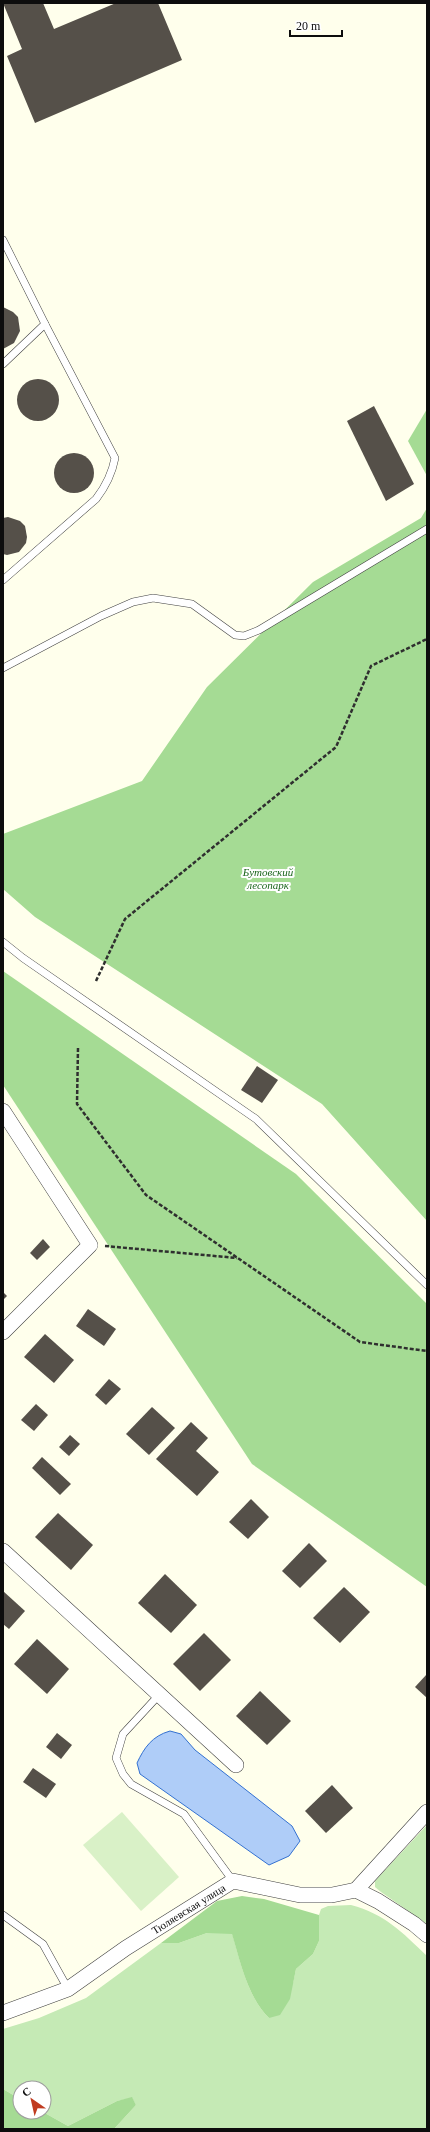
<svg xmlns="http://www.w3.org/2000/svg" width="430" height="2132" viewBox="0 0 430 2132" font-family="Georgia,serif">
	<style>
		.green { fill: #c5eab5 }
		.forest { fill: #a5db94 }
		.pitch { fill: #d9f1c7 }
		.water { fill: #afcdf8; stroke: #3471d1 }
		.building { fill: #555049 }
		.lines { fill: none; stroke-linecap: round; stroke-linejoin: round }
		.service-casing { stroke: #404040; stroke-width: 8 }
		.minor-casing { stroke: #404040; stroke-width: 16 }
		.path { stroke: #2f2f2f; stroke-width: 2.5; stroke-dasharray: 4 2; stroke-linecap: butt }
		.service { stroke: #fff; stroke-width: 7 }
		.minor { stroke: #fff; stroke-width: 15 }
		.labels { text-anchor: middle; stroke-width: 4; stroke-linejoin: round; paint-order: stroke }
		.park-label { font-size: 11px; font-style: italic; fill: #1b661c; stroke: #fff }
		.street-label { font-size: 11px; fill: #0d0d0d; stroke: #fff }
	</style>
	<rect width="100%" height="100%" fill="#ffffec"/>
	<g class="green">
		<polygon points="427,1825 427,1924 381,1892 375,1887 375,1881"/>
		<path d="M 351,1905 C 385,1914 402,1932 427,1956 L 427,2129 L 114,2129 L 136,2105 L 132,2098 L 117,2101 L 68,2126 L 43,2112 L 44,2088 L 20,2088 L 20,2099 L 3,2089 L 3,2029 L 39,2018 L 86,1998 L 161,1943 L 179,1943 L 207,1933 L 232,1933 C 240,1961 248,1998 269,2018 L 293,1983 L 296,1969 L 313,1954 L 319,1941 L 319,1915 L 321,1909 L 328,1906 Z"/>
	</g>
	<g class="forest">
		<polygon points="427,409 427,476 408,441"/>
		<polygon points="427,508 427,1221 322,1104 35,917 3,889 3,834 142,781 207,687 313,582 421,518"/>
		<polygon points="3,971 296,1174 427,1304 427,1587 252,1464 3,1085"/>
		<path d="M 242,1896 L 264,1899 L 319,1915 L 319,1941 L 313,1954 L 296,1969 L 290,1999 L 280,2015 L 269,2018 C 248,1998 240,1961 232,1934 L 207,1933 L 179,1943 L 161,1943 L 217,1901 Z"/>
		<polygon points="3,2089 20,2099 20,2112 43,2112 68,2126 117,2101 132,2097 136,2105 114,2129 3,2129"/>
	</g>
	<polygon class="pitch" points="122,1812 179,1877 141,1911 83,1845"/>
	<path class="water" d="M 170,1731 L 181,1734 L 195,1750 L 292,1826 L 300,1841 L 289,1856 L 269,1865 L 140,1774 L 137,1763 C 144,1748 152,1736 170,1731 Z"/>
	<g class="building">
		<polygon points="3,3 43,3 54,29 116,3 158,3 182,60 35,123 7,56 22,49"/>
		<polygon points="3,307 13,312 18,317 20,331 14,343 3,349"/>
		<circle cx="38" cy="400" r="21"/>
		<polygon points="374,406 414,484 386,501 347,421"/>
		<circle cx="74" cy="473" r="20"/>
		<polygon points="8,517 20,521 25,526 27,537 26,543 19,552 7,555 3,554 3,518"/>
		<polygon points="257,1066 278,1080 262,1103 241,1090"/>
		<polygon points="43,1239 50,1247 37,1260 30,1253"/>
		<polygon points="3,1292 7,1296 3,1300"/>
		<polygon points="88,1309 116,1329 104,1346 76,1326"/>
		<polygon points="45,1334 74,1360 54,1383 24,1357"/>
		<polygon points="109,1379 121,1389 106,1405 95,1395"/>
		<polygon points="36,1404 48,1415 34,1431 21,1420"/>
		<polygon points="152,1407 175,1428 149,1455 126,1434"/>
		<polygon points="191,1422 208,1438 196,1451 219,1472 197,1496 156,1459"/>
		<polygon points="70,1435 80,1444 69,1456 59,1447"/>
		<polygon points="42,1457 71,1484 60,1495 32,1468"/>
		<polygon points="251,1499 269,1517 248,1539 229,1522"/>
		<polygon points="58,1513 93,1545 71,1570 35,1537"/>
		<polygon points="309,1543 327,1561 300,1588 282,1571"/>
		<polygon points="165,1574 197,1605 171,1633 138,1603"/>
		<polygon points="344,1587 370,1612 340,1643 313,1618"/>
		<polygon points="3,1591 25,1611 9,1629 3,1624"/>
		<polygon points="204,1633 231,1660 200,1691 173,1664"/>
		<polygon points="37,1639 69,1669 47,1694 14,1664"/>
		<polygon points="427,1674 427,1698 415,1687"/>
		<polygon points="260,1691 291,1721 267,1745 236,1716"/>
		<polygon points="57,1733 72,1745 61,1759 46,1747"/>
		<polygon points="33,1768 56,1784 46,1798 23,1782"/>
		<polygon points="332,1785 353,1808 326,1833 305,1811"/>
	</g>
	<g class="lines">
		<g class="service-casing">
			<g id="service">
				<polyline points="3,240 45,324"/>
				<path d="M 3,364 L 45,324 L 115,458 C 112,474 106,486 96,499 L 3,580"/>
				<polyline points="3,668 101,616 133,602 153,598 192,604 235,635 244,636 259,630 427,529"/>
				<polyline points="3,942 23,958 256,1119 427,1285"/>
				<polyline points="159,1695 123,1734 116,1758 123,1774 131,1784 184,1814 233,1881"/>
				<polyline points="3,1915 43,1944 68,1989"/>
			</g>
		</g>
		<g class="minor-casing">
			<g id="minor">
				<polyline points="3,1111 90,1245 3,1332"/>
				<polyline points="3,1551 236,1765"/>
				<polyline points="356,1890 427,1812"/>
				<path id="s1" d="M 3,2013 L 68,1989 L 126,1948 L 233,1881 L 300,1895 L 332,1895 L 356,1890 L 378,1901 L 414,1924 L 427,1935"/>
			</g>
		</g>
		<g class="path">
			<polyline points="96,981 125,919 336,747 371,666 427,639"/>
			<polyline points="78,1048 77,1104 146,1195 360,1342 427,1351"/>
			<polyline points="105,1246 237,1258"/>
		</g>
		<use href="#service" class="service"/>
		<use href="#minor" class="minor"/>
	</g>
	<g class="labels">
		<g class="park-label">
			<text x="268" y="876">Бутовский<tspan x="268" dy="13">лесопарк</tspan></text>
		</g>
		<g class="street-label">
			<text dy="4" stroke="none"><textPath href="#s1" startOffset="214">Тюляевская улица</textPath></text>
		</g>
	</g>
	<rect width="430" height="2132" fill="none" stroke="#0d0d0d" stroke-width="8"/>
	<g transform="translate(32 2100) rotate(326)"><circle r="19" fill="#ffffff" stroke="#9e9e9e"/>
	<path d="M0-3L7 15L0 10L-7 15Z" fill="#c03c21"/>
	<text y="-6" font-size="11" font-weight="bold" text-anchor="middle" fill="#0d0d0d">С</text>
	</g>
	<path d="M290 30v6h52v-6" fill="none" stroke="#0d0d0d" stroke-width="2"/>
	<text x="296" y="30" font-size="12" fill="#0d0d0d" stroke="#ffffff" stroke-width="3" paint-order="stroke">20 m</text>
</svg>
